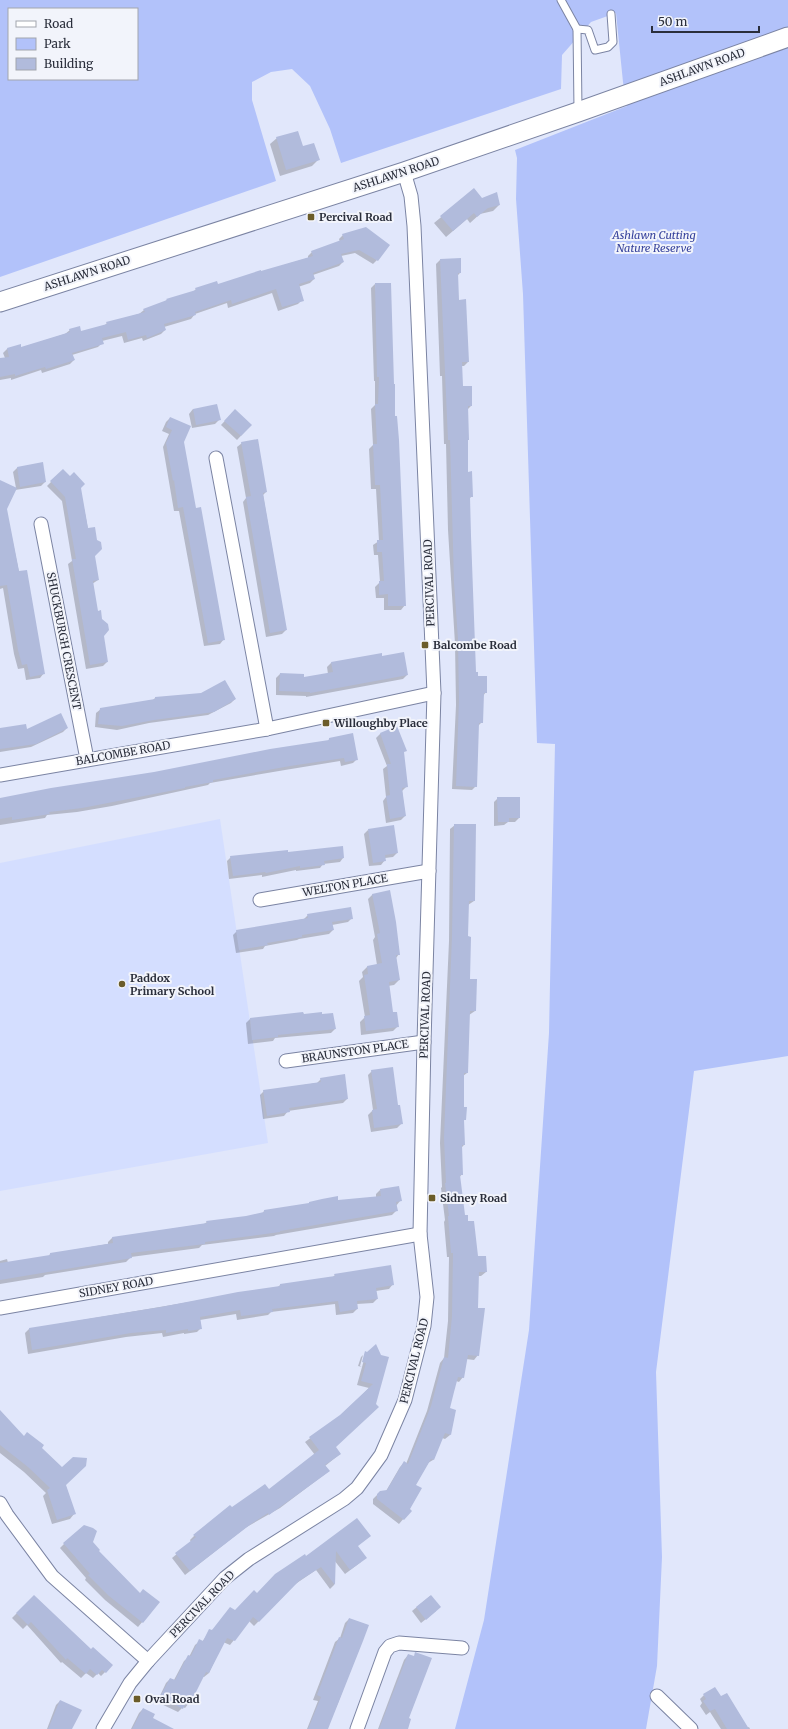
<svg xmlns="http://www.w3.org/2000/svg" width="788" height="1729" viewBox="0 0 788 1729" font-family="Merriweather,serif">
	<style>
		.built { fill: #d4deff }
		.green { fill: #b2c2fa; fill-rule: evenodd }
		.shadow { fill: #0003 }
		.building { fill: #b1bbdc }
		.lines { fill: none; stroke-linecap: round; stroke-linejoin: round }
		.service-casing { stroke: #7b84a3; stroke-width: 9 }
		.minor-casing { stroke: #7b84a3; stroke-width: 15 }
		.secondary-casing { stroke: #7b84a3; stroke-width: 21 }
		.service { stroke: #fff; stroke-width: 7 }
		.minor { stroke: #fff; stroke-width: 13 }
		.secondary { stroke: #fff; stroke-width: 19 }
		.poi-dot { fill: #6b5c29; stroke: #f2f4fb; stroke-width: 1.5 }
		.labels { text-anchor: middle; stroke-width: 4; stroke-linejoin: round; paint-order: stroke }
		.street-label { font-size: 11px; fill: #2a2e3b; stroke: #f2f4fb }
		.poi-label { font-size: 11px; font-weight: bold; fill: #2a2e3b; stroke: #f2f4fb; text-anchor: start }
		.park-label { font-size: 11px; font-style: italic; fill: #35419c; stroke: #f2f4fb }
	</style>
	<rect width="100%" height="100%" fill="#e1e7fb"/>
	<polygon class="built" points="220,819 268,1143 0,1191 0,863"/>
	<path class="green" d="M 0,0 L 788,0 L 788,1056 L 694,1071 L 656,1372 L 662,1557 L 657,1666 L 646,1729 L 455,1729 L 484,1620 L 529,1330 L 549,1033 L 555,744 L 537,743 L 523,294 L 516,199 L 517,158 L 515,150 L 627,106 L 623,82 L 616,13 L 591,22 L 562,55 L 561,89 L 341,163 L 330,129 L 310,86 L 292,69 L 271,72 L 252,82 L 252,100 L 276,181 L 0,277 ZM 9,9 L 137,9 L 137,79 L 9,79 Z"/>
	<g class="shadow">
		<polygon points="277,138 302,148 319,159 312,166 280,176 270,144"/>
		<polygon points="474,190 482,199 499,205 493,211 480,214 470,223 467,219 446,237 434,223"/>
		<polygon points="343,235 377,260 373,264 355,253 341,256 343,262 339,266 313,275 314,279 310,283 298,287 302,300 298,304 278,311 272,293 228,308 227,303 195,314 191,319 164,327 165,330 161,334 143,341 142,338 124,343 122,336 102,341 102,343 98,347 72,355 74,360 70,364 42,373 41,370 11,380 11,378 0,380 0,359 5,358 3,353 7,349 21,348 65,334 70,330 81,333 104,326 107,323 139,314 144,310 164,302 167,300 193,292 196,289 217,285 308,258 308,256 312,252 340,242 339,239"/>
		<polygon points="440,260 460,273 457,276 458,301 468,362 464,366 461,366 462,387 471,406 467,410 467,473 472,496 469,499 475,673 486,692 483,696 482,722 478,726 476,786 472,790 452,789 456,705 455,644 448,530 446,444 444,444 442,376 440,376 436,264"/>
		<polygon points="375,284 394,417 405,605 401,610 384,610 384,598 376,598 375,587 380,582 378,555 374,555 373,545 379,541 376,489 371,489 369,449 373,445 371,409 375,405 375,381 374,381 371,288"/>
		<polygon points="193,409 219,420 215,424 192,428 189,414"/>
		<polygon points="235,410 251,425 237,440 221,425"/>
		<polygon points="170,418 183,442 195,509 224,639 220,644 204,646 179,511 174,511 163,447 169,434 162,431 166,422"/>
		<polygon points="242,443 266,492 263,495 286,630 282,634 266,637 243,502 246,498 237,447"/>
		<polygon points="42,464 45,482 41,486 15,490 6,509 19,572 44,673 40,678 26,680 24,668 18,669 14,654 3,588 0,589 0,481 16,488 13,472 17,468"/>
		<polygon points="63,470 80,488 98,580 92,584 107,662 103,666 86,669 68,564 72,561 62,501 47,486"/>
		<polygon points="381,657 407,675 403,679 306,697 306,696 276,695 276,678 280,674 303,678 328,674 327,667 331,663"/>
		<polygon points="155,698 235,699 231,703 208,715 149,723 117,730 95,727 96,713 101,709 153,700"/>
		<polygon points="0,728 26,731 67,728 63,732 31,747 0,752"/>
		<polygon points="397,728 403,753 407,786 402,791 405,816 401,820 386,823 383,801 386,797 383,769 387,766 376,738 380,734"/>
		<polygon points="329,739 357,759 353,763 341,766 340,761 285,770 210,783 208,785 112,806 77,812 47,815 45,818 0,825 0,799 155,773 328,741"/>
		<polygon points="498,798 519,818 515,822 508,822 504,825 494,826 494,802"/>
		<polygon points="455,825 474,901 468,905 467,937 469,980 475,1011 469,1015 467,1073 463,1076 463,1108 465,1119 463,1122 464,1145 461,1148 462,1174 459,1178 464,1216 467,1222 477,1257 486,1272 481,1276 478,1276 478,1355 474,1360 466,1359 463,1377 459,1382 456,1381 449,1409 455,1411 450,1435 445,1439 442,1438 433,1460 428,1463 415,1485 408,1510 410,1511 399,1524 373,1504 373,1499 380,1492 386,1491 400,1467 404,1463 406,1464 427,1411 440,1363 444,1358 448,1321 449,1257 447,1257 444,1222 445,1220 441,1188 442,1187 440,1143 449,941 450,829"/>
		<polygon points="368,830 397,853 393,857 385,858 385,860 381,865 369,866 364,834"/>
		<polygon points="287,853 343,858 340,862 323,864 320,868 296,871 296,870 262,877 262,875 229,879 227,861 231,857"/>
		<polygon points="373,894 399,954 396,958 399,980 394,985 388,986 392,1013 398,1026 393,1031 361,1035 360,1022 365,1017 359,981 363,977 362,972 367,967 377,965 373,940 375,937 368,899"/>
		<polygon points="308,915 352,918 348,922 332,925 333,930 329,934 299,939 297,940 265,946 263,949 236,953 233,935 237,931 304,919"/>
		<polygon points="303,1015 321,1016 335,1029 331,1033 275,1038 273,1041 248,1044 246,1023 250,1019"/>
		<polygon points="372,1071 397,1107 402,1123 397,1128 371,1132 368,1115 373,1110 368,1075"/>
		<polygon points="321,1079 347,1099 343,1103 288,1111 284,1116 263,1119 260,1095 264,1091 317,1083"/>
		<polygon points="380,1190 400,1201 396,1206 396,1211 392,1215 276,1235 274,1236 202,1245 199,1248 131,1257 126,1262 45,1275 43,1277 0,1284 0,1261 7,1259 8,1263 48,1257 50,1254 108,1244 108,1242 112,1238 204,1224 207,1222 246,1217 262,1214 264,1211 376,1197 376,1194"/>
		<polygon points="335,1275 393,1284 389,1289 376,1291 377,1299 373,1303 357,1304 357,1309 353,1313 336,1315 335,1304 271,1312 268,1315 237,1320 236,1314 200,1320 201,1328 197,1332 184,1334 184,1333 163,1337 162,1333 126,1337 28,1354 25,1333 29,1329 278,1287 280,1285 333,1277"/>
		<polygon points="375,1346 375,1404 335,1447 340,1454 325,1466 329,1471 280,1508 245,1528 185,1575 172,1558 191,1542 190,1540 194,1536 231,1508 269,1491 315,1455 305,1442 340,1416 369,1388 357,1385 362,1367 358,1366 361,1357 366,1352 363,1355 360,1366 362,1367 366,1352 368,1353"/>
		<polygon points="0,1412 23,1437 40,1448 65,1485 74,1514 70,1519 52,1524 43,1496 46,1493 24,1472 0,1453"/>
		<polygon points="92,1542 98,1551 140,1594 159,1602 138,1627 105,1600 85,1580 86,1578 60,1548 64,1544"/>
		<polygon points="357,1546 361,1562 345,1574 334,1560 334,1585 330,1589 316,1570 294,1585 254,1626 249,1621 230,1645 223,1642 209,1673 204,1677 202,1677 189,1703 185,1708 183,1707 178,1712 157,1702 166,1683 170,1679 174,1680 184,1661 189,1657 195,1645 200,1641 202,1642 210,1631 211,1631 306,1557"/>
		<polygon points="34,1596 91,1650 112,1665 101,1676 98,1673 93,1678 86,1673 81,1678 62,1662 61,1663 27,1625 23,1629 12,1618"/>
		<polygon points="430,1596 436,1611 421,1623 412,1611"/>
		<polygon points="349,1619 367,1625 338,1703 326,1729 307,1729 318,1701 313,1700 335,1642 340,1638 345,1623"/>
		<polygon points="408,1655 408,1719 407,1729 378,1729 404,1660"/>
		<polygon points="704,1695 721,1697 747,1728 749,1727 750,1729 721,1729 710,1712 706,1715 700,1706 702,1703 700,1699"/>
		<polygon points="60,1701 72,1729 47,1729 56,1705"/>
		<polygon points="143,1709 152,1719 166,1729 131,1729 139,1713"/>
	</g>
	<g class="building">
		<polygon points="298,131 303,146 314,143 320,160 286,170 276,137"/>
		<polygon points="474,188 482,198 497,192 500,205 488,208 477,217 474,213 453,231 440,216"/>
		<polygon points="366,227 390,245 378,261 359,250 341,254 344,262 313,273 315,279 299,284 304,301 282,307 276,289 232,304 231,300 195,312 196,315 164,324 166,330 147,338 146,335 128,340 126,332 102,338 104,344 72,353 75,360 46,369 45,367 15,376 15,374 0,377 0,358 9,357 7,348 21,344 21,347 70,332 69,329 80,326 81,331 107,324 106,322 145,312 143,309 167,300 166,299 196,290 195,288 217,281 218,284 261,270 261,271 313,256 311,251 344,239 342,234"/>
		<polygon points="461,258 461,273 458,273 459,300 466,299 469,362 462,362 463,386 472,386 472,406 468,406 469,440 468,440 468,472 472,471 473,497 470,497 471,536 476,672 478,672 478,676 487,676 487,693 484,693 483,723 479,723 477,787 456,786 459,700 458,639 454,582 450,440 448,440 440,259"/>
		<polygon points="375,283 391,283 394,384 395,384 395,416 397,416 399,440 406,606 388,606 388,594 379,595 379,581 384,581 382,552 377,552 377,540 383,540 380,485 375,485 373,444 377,444 375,404 378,404 379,377 377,377"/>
		<polygon points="217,404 221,420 196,425 193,409"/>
		<polygon points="235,409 252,425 241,436 224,421"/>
		<polygon points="170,417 191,426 184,442 196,508 201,507 225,640 208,643 183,507 178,508 174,480 173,481 166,443 172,430 166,427"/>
		<polygon points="258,439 267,492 263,493 287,630 270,633 246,497 251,496 241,442"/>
		<polygon points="43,462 46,482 20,487 17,467"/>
		<polygon points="63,469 70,476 74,472 85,484 81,488 88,528 95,527 97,540 101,542 102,549 95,556 99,580 93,581 98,611 101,610 102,619 108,624 109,630 104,636 108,662 90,665 72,559 76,559 65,497 50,481"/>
		<polygon points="0,480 17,488 7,509 19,571 27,570 45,674 30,677 27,664 22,665 18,650 7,585 0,586"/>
		<polygon points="404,652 408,675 310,693 310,692 279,691 280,673 304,674 304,677 333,672 331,662 382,653 382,656"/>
		<polygon points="225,680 236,699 214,712 154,720 122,726 98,724 100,708 155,699 155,697 201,693"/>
		<polygon points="61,713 68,728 36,744 0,749 0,728 26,724 27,729"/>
		<polygon points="397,726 407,751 404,752 408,787 402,788 406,816 390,819 386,796 390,795 387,764 391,764 380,733"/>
		<polygon points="353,733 358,760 345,762 344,758 290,766 213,780 213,782 185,787 185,788 82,808 49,812 50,814 12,820 12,817 0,819 0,798 51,788 154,772 270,749 329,740 329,738"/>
		<polygon points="497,797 520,797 520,818 509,818 509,822 498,822"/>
		<polygon points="454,824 476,824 475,901 469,901 468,936 471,937 470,979 477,979 476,1011 470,1011 468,1073 464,1073 464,1107 467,1107 466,1120 464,1120 465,1145 462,1145 463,1175 460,1175 465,1215 468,1215 468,1221 474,1221 478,1256 486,1256 487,1272 479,1272 478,1308 485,1308 479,1356 468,1355 464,1378 458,1377 454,1392 450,1408 456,1410 451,1435 445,1433 434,1460 431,1459 416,1485 422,1488 410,1509 412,1511 404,1520 377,1499 377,1494 380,1491 387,1490 404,1461 408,1464 431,1406 444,1357 448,1358 452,1316 453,1253 451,1253 448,1216 449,1216 445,1183 446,1183 444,1138 452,936"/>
		<polygon points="394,825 398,853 385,855 386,861 373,863 368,829"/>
		<polygon points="343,846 344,858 324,861 325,865 300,868 300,866 266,873 265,872 233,876 230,856 288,850 288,852"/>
		<polygon points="390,890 396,922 400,955 396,955 400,980 389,982 393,1012 397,1012 399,1027 366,1031 364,1016 370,1015 364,975 368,974 367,966 382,963 377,934 380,933 372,894"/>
		<polygon points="351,907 353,919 332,922 334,930 302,935 302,937 267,943 268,945 239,950 236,930 308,918 307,914"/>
		<polygon points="303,1012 304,1014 322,1012 322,1014 333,1013 336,1029 278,1035 278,1037 252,1040 250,1018"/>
		<polygon points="393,1067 398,1105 400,1105 403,1124 374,1128 372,1110 377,1109 371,1070"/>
		<polygon points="345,1074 348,1099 289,1108 290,1112 267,1116 263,1090 321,1082 320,1078"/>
		<polygon points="399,1186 402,1201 396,1202 398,1211 280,1231 280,1232 205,1242 205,1244 131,1253 132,1258 0,1280 0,1263 50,1255 50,1253 113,1243 112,1237 207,1223 206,1221 246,1216 264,1212 264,1210 309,1203 309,1202 322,1199 338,1196 338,1200 381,1196 380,1189"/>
		<polygon points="391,1265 394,1285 376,1288 378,1299 357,1301 358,1309 340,1312 338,1301 272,1309 273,1312 241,1316 240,1310 200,1317 202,1329 188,1331 188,1329 166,1333 166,1330 131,1333 32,1350 29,1328 161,1307 238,1292 280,1286 280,1284 335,1276 334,1274"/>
		<polygon points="376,1344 381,1355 389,1357 376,1404 379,1407 336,1447 341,1454 325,1465 330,1471 269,1515 268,1513 251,1524 190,1571 175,1553 196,1537 193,1535 230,1505 232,1507 265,1484 269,1489 319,1450 309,1437 340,1415 373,1384 361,1381 366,1363 362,1362 365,1351 367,1352"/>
		<polygon points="0,1410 24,1436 27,1432 44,1445 42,1448 62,1467 73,1457 87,1458 86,1466 66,1485 76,1514 57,1520 47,1490 50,1488 28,1467 0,1445"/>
		<polygon points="357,1518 371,1536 358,1546 367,1558 350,1570 336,1551 335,1585 321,1567 299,1581 259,1622 253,1617 235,1641 227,1638 209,1673 206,1672 190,1704 186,1702 183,1709 160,1697 170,1678 175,1680 188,1655 191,1656 199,1639 203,1641 209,1629 212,1630 230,1607 235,1610 254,1590 257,1593 275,1574 305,1554 306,1556"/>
		<polygon points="84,1525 93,1528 97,1531 93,1542 100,1550 99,1551 140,1593 143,1589 160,1602 143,1623 109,1596 88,1575 90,1574 63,1543"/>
		<polygon points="34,1595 91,1649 93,1647 113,1665 106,1673 102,1670 97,1675 90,1669 86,1674 67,1658 66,1660 31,1622 28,1625 16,1613"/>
		<polygon points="431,1595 441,1607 426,1620 416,1607"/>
		<polygon points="349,1618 369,1625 363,1641 328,1729 308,1729 321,1697 317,1695 339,1637 342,1638"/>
		<polygon points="415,1652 432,1658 409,1718 411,1719 408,1729 379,1729 408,1654 414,1656"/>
		<polygon points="715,1687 721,1696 727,1693 749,1729 727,1729 715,1709 710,1711 703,1701 706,1699 703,1694"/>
		<polygon points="60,1700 82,1710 72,1729 48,1729"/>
		<polygon points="143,1708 155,1714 153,1718 174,1729 132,1729"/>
	</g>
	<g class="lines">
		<g class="service-casing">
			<g id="service">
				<polyline points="561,0 577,29 578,110"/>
				<polyline points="577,29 588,30 595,50 608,47 613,42 611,14"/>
			</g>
		</g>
		<g class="minor-casing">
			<g id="minor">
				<polyline points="216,458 267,729"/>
				<polyline points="41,524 87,759"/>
				<polyline points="0,775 267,729 434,693"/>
				<polyline points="260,900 429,871"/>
				<polyline points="286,1061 424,1042"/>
				<polyline points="0,1308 420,1234"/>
				<polyline points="0,1503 7,1515 52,1576 148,1661"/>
				<polyline points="657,1696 691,1729"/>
				<polyline points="103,1729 130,1683 148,1661 225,1578 249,1559 344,1499 357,1488 381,1455 405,1400 424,1326 427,1297 420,1234 424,1042 434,693 414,226 411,196 404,172"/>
				<polyline points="357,1729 385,1652 390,1646 399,1643 462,1648"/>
			</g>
		</g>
		<g class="secondary-casing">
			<polyline id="secondary" points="0,302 404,172 578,112 788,37"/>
		</g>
		<use href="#service" class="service"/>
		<use href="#minor" class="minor"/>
		<use href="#secondary" class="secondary"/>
	</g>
	<g class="poi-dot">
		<rect x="307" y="213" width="8" height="8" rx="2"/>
		<rect x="421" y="641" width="8" height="8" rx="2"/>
		<rect x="322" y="719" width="8" height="8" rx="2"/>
		<circle cx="122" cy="984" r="4"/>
		<rect x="428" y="1194" width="8" height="8" rx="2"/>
		<rect x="133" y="1695" width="8" height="8" rx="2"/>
	</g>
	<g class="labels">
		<g class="street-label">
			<text transform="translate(702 67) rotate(-20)" y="4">ASHLAWN ROAD</text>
			<text transform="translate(396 174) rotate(-18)" y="4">ASHLAWN ROAD</text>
			<text transform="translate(87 273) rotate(-18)" y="4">ASHLAWN ROAD</text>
			<text transform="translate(429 583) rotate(-92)" y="4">PERCIVAL ROAD</text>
			<text transform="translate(64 641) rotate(79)" y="4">SHUCKBURGH CRESCENT</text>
			<text transform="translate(123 753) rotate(-10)" y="4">BALCOMBE ROAD</text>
			<text transform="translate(345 885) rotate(-10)" y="4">WELTON PLACE</text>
			<text transform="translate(425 1015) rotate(-88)" y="4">PERCIVAL ROAD</text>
			<text transform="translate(355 1051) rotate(-8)" y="4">BRAUNSTON PLACE</text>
			<text transform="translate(116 1287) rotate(-10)" y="4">SIDNEY ROAD</text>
			<text transform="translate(414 1361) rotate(-76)" y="4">PERCIVAL ROAD</text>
			<text transform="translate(202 1604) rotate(-46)" y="4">PERCIVAL ROAD</text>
		</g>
		<g class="poi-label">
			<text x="319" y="221">Percival Road</text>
			<text x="433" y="649">Balcombe Road</text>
			<text x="334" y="727">Willoughby Place</text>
			<text x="130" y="982">Paddox<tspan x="130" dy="13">Primary School</tspan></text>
			<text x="440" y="1202">Sidney Road</text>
			<text x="145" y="1703">Oval Road</text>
		</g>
		<g class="park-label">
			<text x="654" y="239">Ashlawn Cutting<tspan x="654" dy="13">Nature Reserve</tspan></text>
		</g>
	</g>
	<rect x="8" y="8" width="130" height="72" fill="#f2f4fb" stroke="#a2a5ae"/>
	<rect x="16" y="21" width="20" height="6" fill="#ffffff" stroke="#a2a5ae"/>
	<text x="44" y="28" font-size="12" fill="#2a2e3b">Road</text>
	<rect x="16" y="38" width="20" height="12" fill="#b2c2fa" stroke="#a2a5ae"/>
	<text x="44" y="48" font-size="12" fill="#2a2e3b">Park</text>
	<rect x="16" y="58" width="20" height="12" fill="#b1bbdc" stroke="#a2a5ae"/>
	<text x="44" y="68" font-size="12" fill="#2a2e3b">Building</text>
	<path d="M652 26v6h107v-6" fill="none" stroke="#2a2e3b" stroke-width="2"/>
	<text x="658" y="26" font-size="12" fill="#2a2e3b" stroke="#f2f4fb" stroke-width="3" paint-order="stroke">50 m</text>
</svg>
